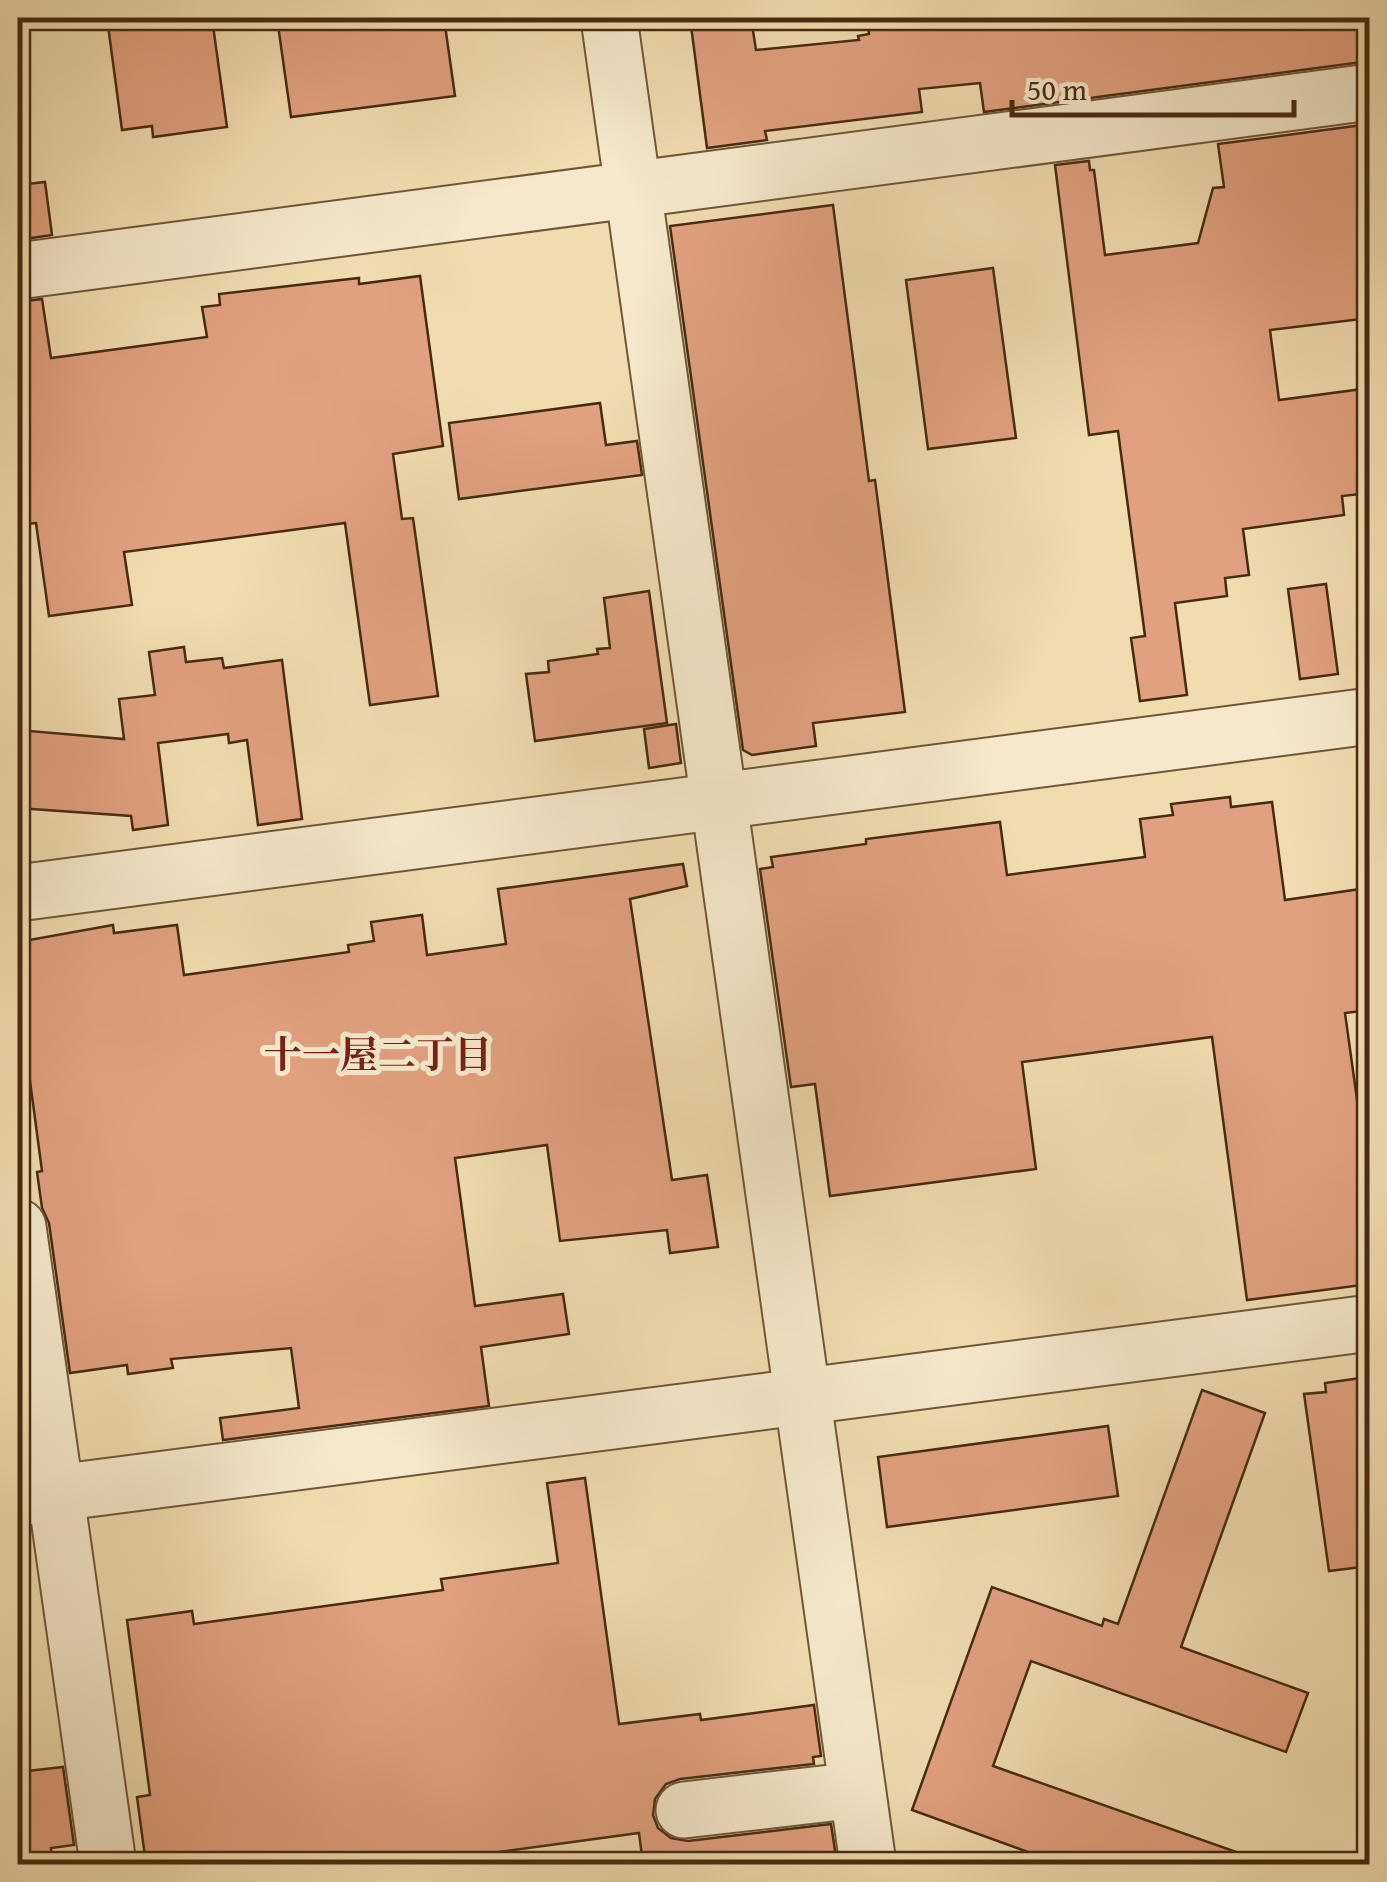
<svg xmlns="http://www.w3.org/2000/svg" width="1387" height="1882" viewBox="0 0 1387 1882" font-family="'Gentium Book Plus','Noto Serif JP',serif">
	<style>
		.building { fill: #e1a07f; stroke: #472b11; stroke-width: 2.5 }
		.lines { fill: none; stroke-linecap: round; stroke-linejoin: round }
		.minor-casing { stroke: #715738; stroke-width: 59 }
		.minor { stroke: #f5e8cb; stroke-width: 55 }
		.labels { text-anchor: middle; stroke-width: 10; stroke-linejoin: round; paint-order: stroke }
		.neighbourhood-label { font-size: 38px; font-weight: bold; fill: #7a1f14; stroke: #f5e8cb }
	</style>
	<rect width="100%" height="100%" fill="#f0dcaf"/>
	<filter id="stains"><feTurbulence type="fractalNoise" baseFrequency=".002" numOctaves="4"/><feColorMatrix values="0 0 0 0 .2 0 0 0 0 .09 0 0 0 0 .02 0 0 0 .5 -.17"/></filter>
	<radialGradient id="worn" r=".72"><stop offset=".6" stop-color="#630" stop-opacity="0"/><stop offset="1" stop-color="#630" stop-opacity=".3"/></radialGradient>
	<g class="building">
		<polygon points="107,18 212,18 227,127 153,137 152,126 122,130"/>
		<polygon points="277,18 444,18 455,96 291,117"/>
		<polygon points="690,18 751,18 756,50 859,40 858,36 869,34 867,18 1370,18 1370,61 984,112 980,83 919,89 922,112 765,131 767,140 707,148"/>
		<polygon points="1370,124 1370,259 1363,260 1370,318 1270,330 1279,400 1370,388 1370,493 1342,496 1344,515 1243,529 1249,575 1225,578 1227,596 1175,603 1187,695 1140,701 1131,638 1145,636 1118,431 1089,435 1055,165 1089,161 1090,170 1094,170 1105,255 1198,243 1213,188 1224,187 1218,144"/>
		<polygon points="45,182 52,235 18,240 18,185"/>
		<polygon points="833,205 869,481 875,480 905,712 813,723 816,746 752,755 743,750 670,226"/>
		<polygon points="993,268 1016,438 928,449 906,280"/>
		<polygon points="420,276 443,446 393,454 402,519 413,518 438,696 370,705 345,523 124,552 132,605 49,616 36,523 26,524 25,516 18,517 18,302 42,299 51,358 207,337 202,307 220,305 219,294 359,278 359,284"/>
		<polygon points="600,403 606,445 637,441 642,475 459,499 449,423"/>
		<polygon points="1326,584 1338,674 1300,679 1288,589"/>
		<polygon points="649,591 667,723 535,741 526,674 549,672 548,661 598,654 597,649 610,648 604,598"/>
		<polygon points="184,647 186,662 222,658 224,668 282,660 302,819 258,825 247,740 229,743 228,734 158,743 168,825 133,830 131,816 18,808 18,730 124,739 119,699 155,695 149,652"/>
		<polygon points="676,724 681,763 649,768 644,729"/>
		<polygon points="1230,797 1231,807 1272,802 1285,900 1367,888 1370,1010 1345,1013 1370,1193 1370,1284 1247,1300 1212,1037 1022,1062 1036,1169 830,1196 815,1084 791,1087 760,869 773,867 771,857 866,844 866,839 1000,822 1007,875 1145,857 1140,819 1173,815 1171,804"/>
		<polygon points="683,864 687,886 630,899 672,1180 707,1175 718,1247 670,1253 667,1230 560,1241 547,1145 455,1158 475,1306 563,1294 569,1334 481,1347 489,1406 223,1440 220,1418 299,1408 291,1348 171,1359 173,1368 128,1374 127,1365 70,1373 49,1223 42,1208 37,1172 42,1171 18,991 18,942 113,925 114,933 177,925 184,975 349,952 348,945 374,941 371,922 422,915 427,955 506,944 498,889"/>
		<polygon points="1361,1378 1362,1387 1370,1386 1370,1566 1329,1571 1304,1394 1326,1392 1325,1383"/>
		<polygon points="1202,1390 1265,1413 1181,1647 1308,1693 1286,1752 1031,1661 993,1766 1259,1860 1258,1864 1061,1864 912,1810 992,1587 1102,1626 1104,1619 1118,1624"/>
		<polygon points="1108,1426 1118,1496 887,1527 878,1457"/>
		<polygon points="585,1478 619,1724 700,1714 701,1720 814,1705 821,1756 813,1757 814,1764 680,1779 666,1784 655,1799 653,1815 658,1828 671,1838 688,1841 831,1824 837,1864 788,1864 787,1859 739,1864 643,1864 639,1833 411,1864 396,1864 395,1855 322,1864 146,1864 137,1797 150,1795 127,1620 192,1611 194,1624 443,1590 441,1579 558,1563 547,1483"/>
		<polygon points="63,1767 74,1845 51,1848 52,1858 18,1862 18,1772"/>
	</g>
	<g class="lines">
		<g class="minor-casing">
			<g id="minor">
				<polyline points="609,18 868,1864"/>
				<polyline points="18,271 1370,92"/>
				<polyline points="18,893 1370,716"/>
				<polyline points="18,1227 108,1864"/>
				<polyline points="18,1498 1370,1323"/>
				<polyline points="684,1810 857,1790"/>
			</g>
		</g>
		<use href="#minor" class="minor"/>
	</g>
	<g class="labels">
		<g class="neighbourhood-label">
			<text x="378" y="1068">十一屋二丁目</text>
		</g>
	</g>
	<rect width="1387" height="1882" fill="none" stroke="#f0dcaf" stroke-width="60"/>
	<rect x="20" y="20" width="1347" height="1842" fill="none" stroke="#472b11" stroke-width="5"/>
	<rect x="30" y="30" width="1327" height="1822" fill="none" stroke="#472b11" stroke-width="2.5"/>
	<path d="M1012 100v15h282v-15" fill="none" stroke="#472b11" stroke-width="5"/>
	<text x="1027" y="100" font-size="30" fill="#472b11" stroke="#f5e8cb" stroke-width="8" paint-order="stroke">50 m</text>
	<rect width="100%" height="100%" filter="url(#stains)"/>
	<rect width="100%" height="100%" fill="url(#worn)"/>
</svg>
